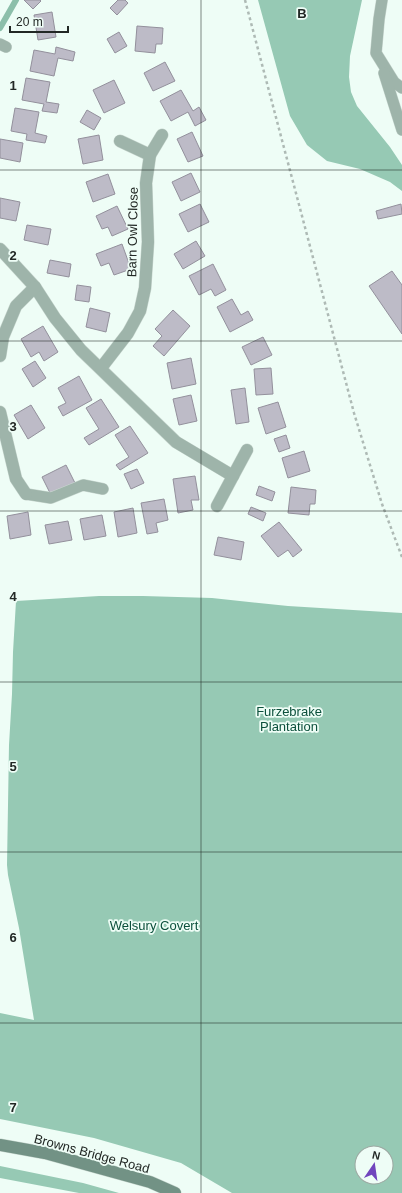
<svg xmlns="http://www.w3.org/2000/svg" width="402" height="1193" viewBox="0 0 402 1193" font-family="Helvetica,sans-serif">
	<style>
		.forest { fill: #96c9b4; fill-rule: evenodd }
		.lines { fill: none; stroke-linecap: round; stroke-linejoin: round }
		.stream { stroke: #8cbfaa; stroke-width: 6 }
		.building { fill: #bdbbc7; stroke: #93909c }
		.lane-casing { stroke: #c9d7d0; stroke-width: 12 }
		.street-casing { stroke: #c9d7d0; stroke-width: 13 }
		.secondary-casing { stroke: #c9d7d0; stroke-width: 13 }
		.path { stroke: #aebab5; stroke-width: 2.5; stroke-dasharray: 3 3; stroke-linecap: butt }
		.lane { stroke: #9eb4aa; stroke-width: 11 }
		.street { stroke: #9eb4aa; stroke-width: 12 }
		.secondary { stroke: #729285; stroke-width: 12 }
		.grid { fill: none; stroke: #222825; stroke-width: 1; stroke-opacity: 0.55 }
		.labels { text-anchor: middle; stroke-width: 3.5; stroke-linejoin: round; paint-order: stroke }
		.street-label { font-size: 13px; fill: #222825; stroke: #eefdf6 }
		.park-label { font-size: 13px; fill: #0c503c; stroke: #eefdf6 }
		.grid-label { font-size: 13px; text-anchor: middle; font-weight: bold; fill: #222825; stroke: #eefdf6; stroke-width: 3.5; stroke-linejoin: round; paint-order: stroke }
	</style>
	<rect width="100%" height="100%" fill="#eefdf6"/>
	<g class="forest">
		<polygon points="258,0 362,0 350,56 349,77 351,92 357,106 390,147 402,165 402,191 390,182 360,169 327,161 307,145 290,116"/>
		<path d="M 99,596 L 143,596 L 212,598 L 288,606 L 402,613 L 402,1193 L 232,1193 L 181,1163 L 94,1138 L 10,1121 L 0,1119 L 0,1013 L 34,1020 L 19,928 L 8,875 L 7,865 L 9,745 L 12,694 L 13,652 L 16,601 ZM 362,1153 L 386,1153 L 386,1177 L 362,1177 Z"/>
		<polygon points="0,1166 83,1183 119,1193 79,1193 0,1178"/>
	</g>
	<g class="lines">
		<polyline class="stream" points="0,28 16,0"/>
	</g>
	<g class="building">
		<polygon points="24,0 40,0 41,1 33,9"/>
		<polygon points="118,0 125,0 128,3 117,15 110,8"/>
		<polygon points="52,12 56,37 38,40 34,15"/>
		<polygon points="137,26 163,28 162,44 156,44 155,53 135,51"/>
		<polygon points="119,32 127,46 115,53 107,39"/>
		<polygon points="56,47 75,52 73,61 58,58 54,76 30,71 34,50 55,54"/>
		<polygon points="165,62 175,81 153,91 144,73"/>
		<polygon points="26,78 50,82 46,102 59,104 57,113 42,111 44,104 22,100"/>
		<polygon points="114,80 125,103 104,113 93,90"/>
		<polygon points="181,90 193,111 199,107 206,120 195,126 188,112 171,121 160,101"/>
		<polygon points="15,108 39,112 35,133 47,136 45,143 26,140 27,134 11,131"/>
		<polygon points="87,110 101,118 94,130 80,122"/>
		<polygon points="192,132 203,156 188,162 177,139"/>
		<polygon points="99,135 103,160 83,164 78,139"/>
		<polygon points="0,139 23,143 20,162 0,158"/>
		<polygon points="191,173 200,192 181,201 172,182"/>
		<polygon points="108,174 115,194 93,202 86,182"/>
		<polygon points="0,198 20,202 16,221 0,218"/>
		<polygon points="200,204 209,222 188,232 179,214"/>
		<polygon points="401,204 402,214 378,219 376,211"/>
		<polygon points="117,206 128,229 112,236 108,227 102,229 96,216"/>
		<polygon points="27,225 51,229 48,245 24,240"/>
		<polygon points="196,241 205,256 183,269 174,254"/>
		<polygon points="122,244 131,269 114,275 109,263 101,266 96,254"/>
		<polygon points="50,260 71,264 69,277 47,273"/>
		<polygon points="213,264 226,290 215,296 211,289 199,295 189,276"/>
		<polygon points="392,271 402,285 402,334 369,286"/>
		<polygon points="77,285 91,287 89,302 75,300"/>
		<polygon points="232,299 241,315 248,311 253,320 230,332 217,307"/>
		<polygon points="90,308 110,313 106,332 86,327"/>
		<polygon points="173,310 190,326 164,356 153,346 162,336 155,329"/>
		<polygon points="43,326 58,352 44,361 39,352 31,357 21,339"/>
		<polygon points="263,337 272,355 251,365 242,347"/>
		<polygon points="191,358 196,384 172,389 167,363"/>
		<polygon points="35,361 46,378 33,387 22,369"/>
		<polygon points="271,368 273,394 256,395 254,369"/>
		<polygon points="79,376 92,400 63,416 58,407 66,403 58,388"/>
		<polygon points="245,388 249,422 236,424 231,390"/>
		<polygon points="191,395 197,421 179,425 173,399"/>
		<polygon points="101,399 119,427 89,445 84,438 99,429 86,408"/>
		<polygon points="278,402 286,427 266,434 258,408"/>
		<polygon points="31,405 45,428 28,439 14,415"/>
		<polygon points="130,426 148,453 120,470 116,465 129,457 115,435"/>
		<polygon points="286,435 290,448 279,452 274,439"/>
		<polygon points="304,451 310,471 288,478 282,458"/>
		<polygon points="66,465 75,483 51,495 42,477"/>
		<polygon points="137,469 144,483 131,489 124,474"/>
		<polygon points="195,476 199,500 191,500 193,510 178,513 173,479"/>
		<polygon points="259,486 275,492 272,501 256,495"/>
		<polygon points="291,487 316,490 315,504 310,504 309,515 288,513"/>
		<polygon points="164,499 168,520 156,523 158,532 147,534 141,503"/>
		<polygon points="251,507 266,513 263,521 248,514"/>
		<polygon points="133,508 137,533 118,537 114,512"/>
		<polygon points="28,512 31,535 10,539 7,516"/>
		<polygon points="102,515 106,536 84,540 80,519"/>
		<polygon points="68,521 72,540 49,544 45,525"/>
		<polygon points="279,522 302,550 293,557 288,550 278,557 261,536"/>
		<polygon points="218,537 244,542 241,560 214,555"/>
	</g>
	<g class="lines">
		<g class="lane-casing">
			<g id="lane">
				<polyline points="382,0 379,19 376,53 394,82 402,88"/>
				<polyline points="0,44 6,47"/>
				<polyline points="384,73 402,130"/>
				<polyline points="26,494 51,498 83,485 103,489"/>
			</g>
		</g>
		<g class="street-casing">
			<g id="street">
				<polyline points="120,141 150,155"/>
				<polyline points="0,249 35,287 55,318 81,350 176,442 233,476 217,506"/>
				<polyline points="0,356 3,337 16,306 35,287"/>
				<polyline points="101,368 128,333 140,311 145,288 148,242 146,183 150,155 162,135"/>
				<polyline points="0,412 16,479 26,494"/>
				<polyline points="233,476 247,450"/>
			</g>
		</g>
		<g class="secondary-casing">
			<polyline id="secondary" points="0,1145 45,1153 150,1182 175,1193"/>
		</g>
		<polyline class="path" points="245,0 354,413 382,504 402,557"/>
		<use href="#lane" class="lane"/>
		<use href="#street" class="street"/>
		<use href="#secondary" class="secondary"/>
	</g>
	<path class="grid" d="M 201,0 L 201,1193M 0,170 L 402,170M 0,341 L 402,341M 0,511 L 402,511M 0,682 L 402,682M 0,852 L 402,852M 0,1023 L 402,1023"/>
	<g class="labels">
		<g class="street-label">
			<text transform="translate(132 232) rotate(-89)" y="5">Barn Owl Close</text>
			<text transform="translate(92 1153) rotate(15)" y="5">Browns Bridge Road</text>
		</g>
		<g class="park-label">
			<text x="289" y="716">Furzebrake<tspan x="289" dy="15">Plantation</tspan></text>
			<text x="154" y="930">Welsury Covert</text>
		</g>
	</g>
	<g class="grid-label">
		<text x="302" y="18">B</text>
		<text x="13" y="90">1</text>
		<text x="13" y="260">2</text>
		<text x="13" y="431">3</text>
		<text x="13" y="601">4</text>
		<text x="13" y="771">5</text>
		<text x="13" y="942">6</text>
		<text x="13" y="1112">7</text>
	</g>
	<g transform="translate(374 1165) rotate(13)"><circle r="19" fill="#eefdf6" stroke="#9ca8a2"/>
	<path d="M0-3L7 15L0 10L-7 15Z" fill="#7045bd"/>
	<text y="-6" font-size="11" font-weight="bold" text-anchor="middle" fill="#222825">N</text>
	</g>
	<path d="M10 26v6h58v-6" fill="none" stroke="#222825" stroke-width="2"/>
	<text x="16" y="26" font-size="12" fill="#222825" stroke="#eefdf6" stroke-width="3" paint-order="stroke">20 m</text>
</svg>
